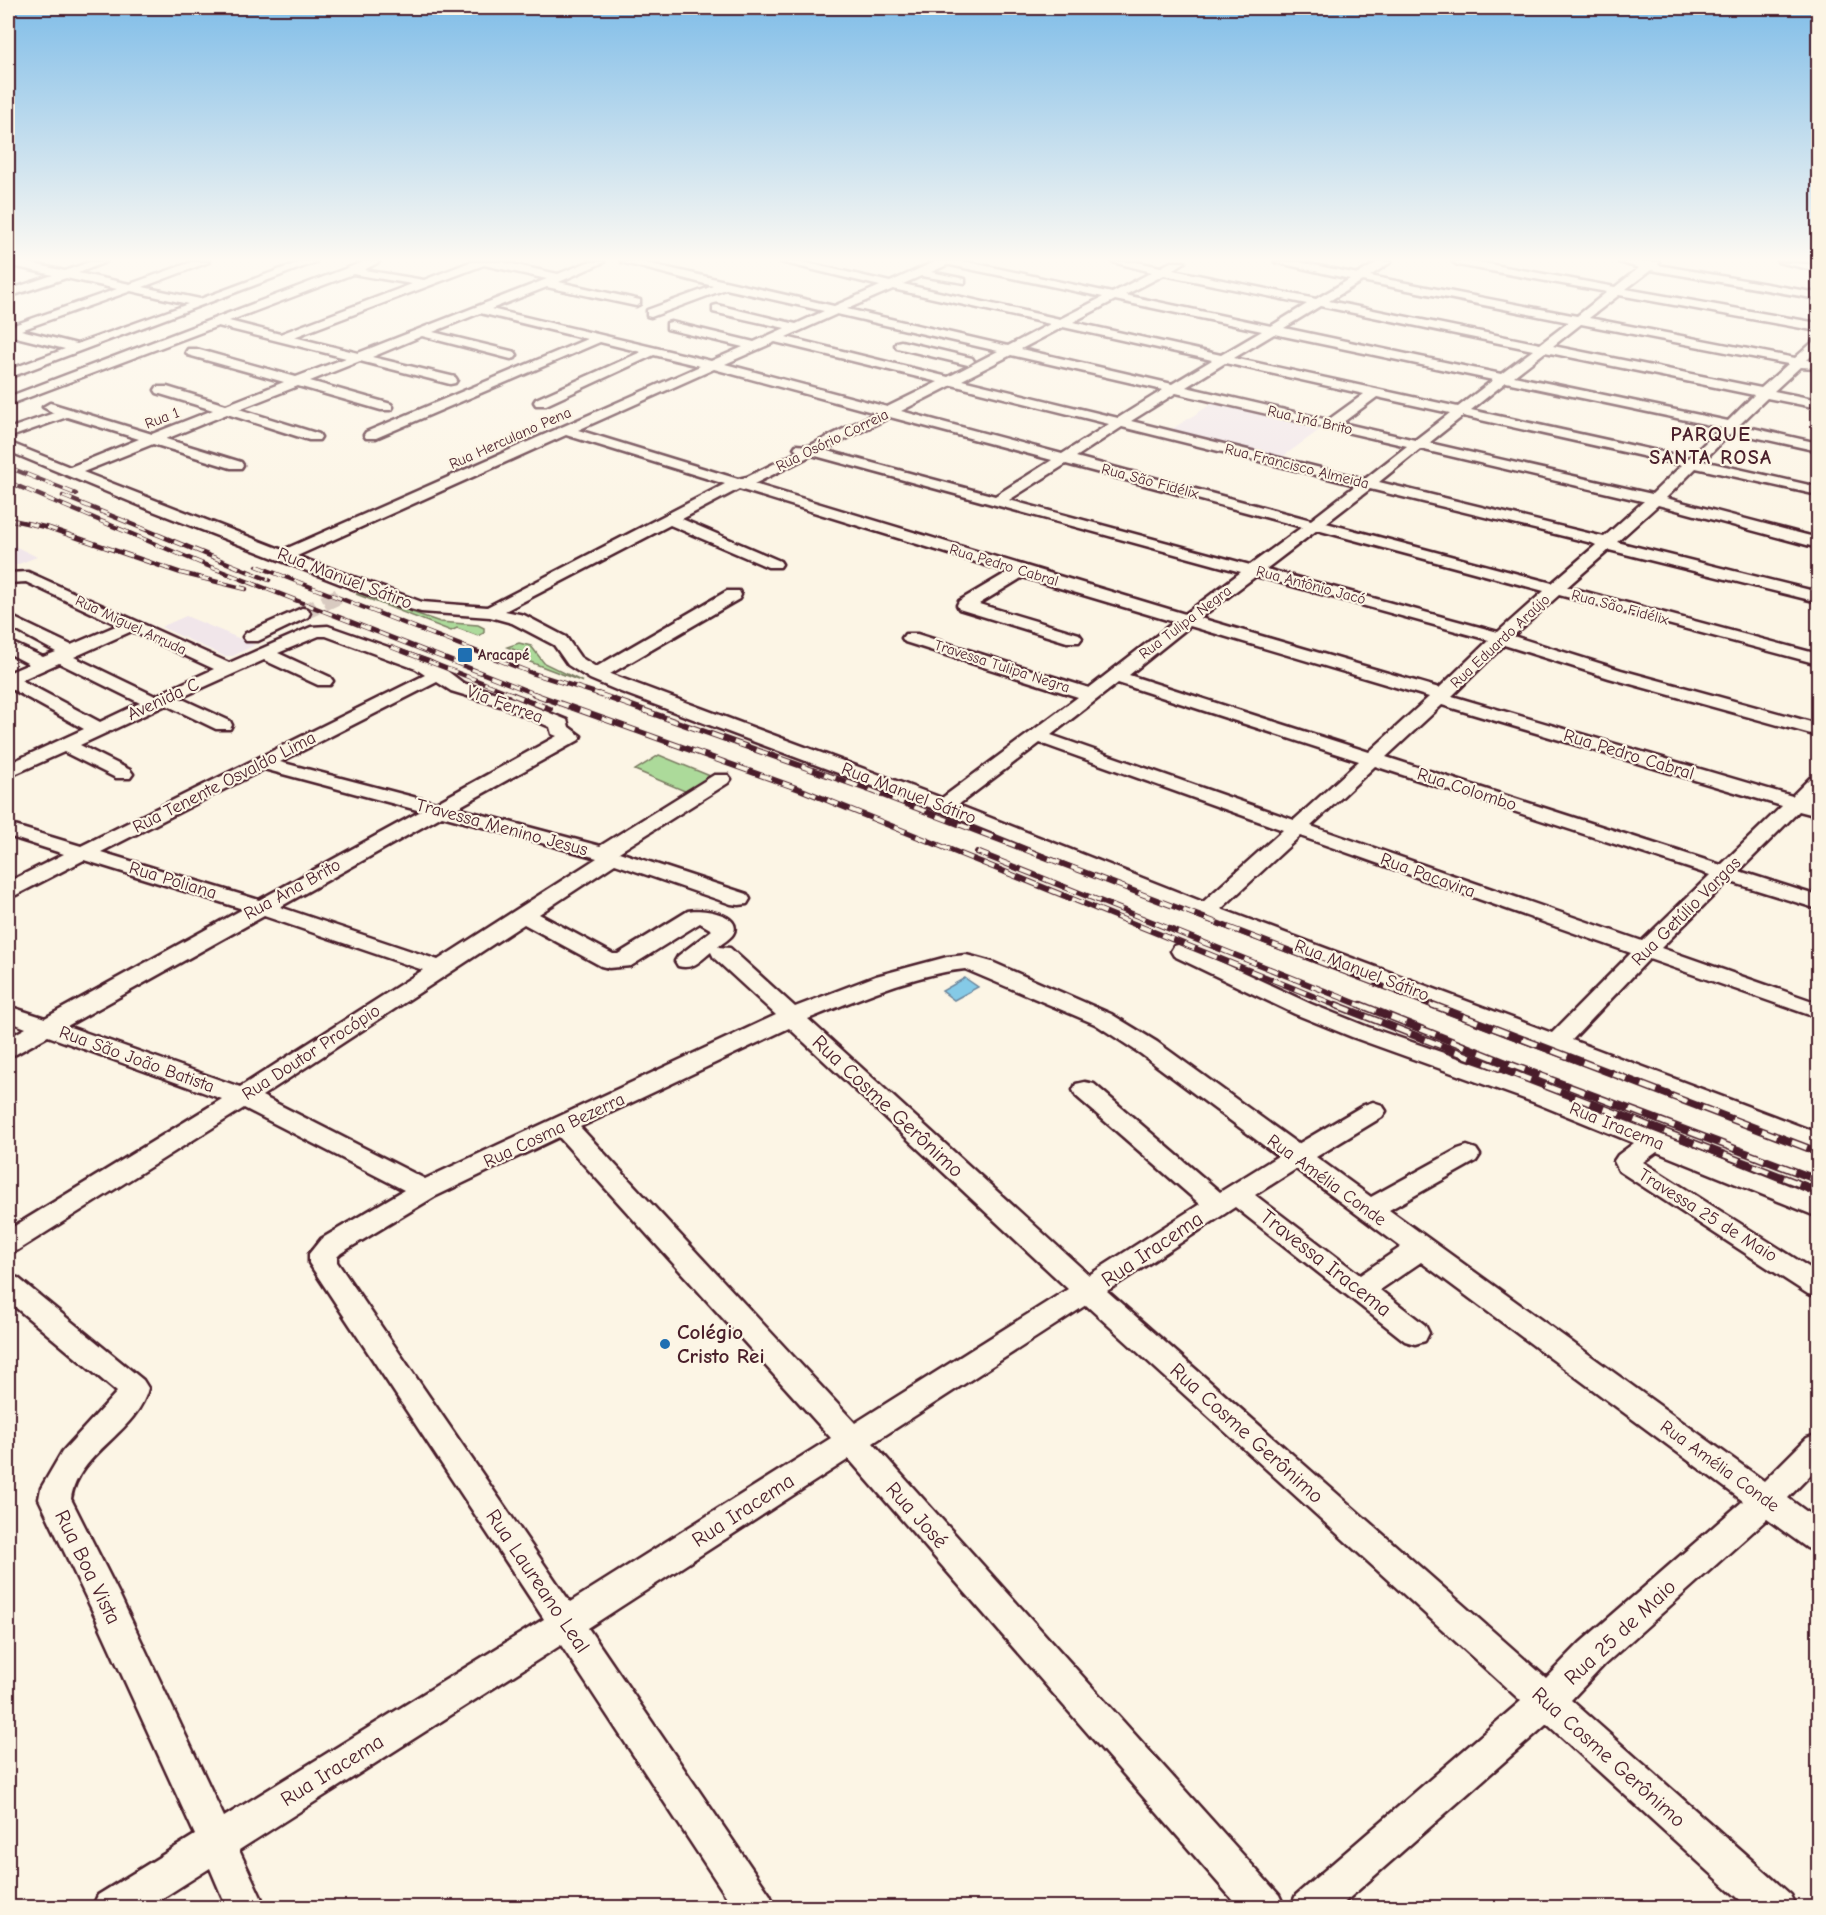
<svg xmlns="http://www.w3.org/2000/svg" width="1826" height="1915" viewBox="0 0 1826 1915" font-family="'Comic Neue',sans-serif">
	<style>
		.built { fill: #f1e6ea }
		.green { fill: #acda9a; stroke: #7b7c62; stroke-width: 1.5 }
		.water { fill: #85cae7; stroke: #6d869c; stroke-width: 1.5 }
		.lines { fill: none; stroke-linecap: round; stroke-linejoin: round }
		.minor-tunnel { stroke: #d8cac0; stroke-width: 16; stroke-dasharray: 16 8; stroke-linecap: butt }
		.minor-casing { stroke: #4a1f2b; stroke-width: 5 }
		.minor { fill: #fcf5e5; fill-rule: evenodd }
		.rail-far2-casing { stroke: #4a1f2b; stroke-width: 4.5 }
		.rail-far1-casing { stroke: #4a1f2b; stroke-width: 6 }
		.rail-casing { stroke: #4a1f2b; stroke-width: 8 }
		.rail-far2 { stroke: #fcf5e5; stroke-width: 3; stroke-dasharray: 10; stroke-linecap: butt }
		.rail-far1 { stroke: #fcf5e5; stroke-width: 4; stroke-dasharray: 12; stroke-linecap: butt }
		.rail { stroke: #fcf5e5; stroke-width: 5; stroke-dasharray: 16; stroke-linecap: butt }
		.poi-dot { fill: #1f6fb2; stroke: #fcf5e5; stroke-width: 2 }
		.labels { text-anchor: middle; stroke-width: 4.5; stroke-linejoin: round; paint-order: stroke }
		.far-street-label { font-size: 15px; fill: #4a1f2b; stroke: #fcf5e5 }
		.far-poi-label { font-size: 15px; font-weight: bold; fill: #4a1f2b; stroke: #fcf5e5; text-anchor: start }
		.street-label { font-size: 18px; fill: #4a1f2b; stroke: #fcf5e5 }
		.far-district-label { font-size: 20px; font-weight: bold; letter-spacing: 1.5px; fill: #4a1f2b; stroke: #fcf5e5 }
		.near-street-label { font-size: 21px; fill: #4a1f2b; stroke: #fcf5e5 }
		.near-poi-label { font-size: 21px; font-weight: bold; fill: #4a1f2b; stroke: #fcf5e5; text-anchor: start }
	</style>
	<rect width="100%" height="100%" fill="#fcf5e5"/>
	<filter id="ink" filterUnits="userSpaceOnUse"><feTurbulence type="fractalNoise" baseFrequency=".0167" numOctaves="2"/><feDisplacementMap in="SourceGraphic" scale="12" xChannelSelector="R" yChannelSelector="G"/><feConvolveMatrix kernelMatrix="1 2 1 2 8 2 1 2 1" color-interpolation-filters="sRGB"/></filter>
	<g filter="url(#ink)">
		<g class="built">
			<polygon points="1213,403 1322,428 1281,458 1169,431"/>
			<polygon points="8,543 27,552 37,557 8,568"/>
			<polygon points="186,616 255,645 233,656 224,656 161,627"/>
		</g>
		<g class="green">
			<polygon points="356,594 361,594 440,622 478,625 484,628 484,633 478,636 457,628 451,631"/>
			<polygon points="519,643 531,646 544,663 583,682 517,657 523,653 507,647"/>
			<polygon points="659,755 710,776 687,792 635,770"/>
		</g>
		<polygon class="water" points="965,978 978,987 954,1000 942,991"/>
		<g class="lines">
			<polyline class="minor-tunnel" points="302,613 343,594"/>
			<g class="minor-casing">
				<g id="minor">
					<path d="M 8,262 L 25,262 L 65,271 L 89,262 L 106,262 L 78,273 L 130,284 L 192,262 L 209,262 L 143,287 L 200,299 L 300,262 L 316,262 L 8,378 L 8,370 L 65,349 L 8,335 L 8,327 L 117,289 L 66,278 L 8,297 L 8,290 L 53,275 L 8,265 ZM 131,291 L 188,304 L 77,344 L 21,330 Z"/>
					<path d="M 363,262 L 379,262 L 364,270 L 424,280 L 470,262 L 502,262 L 558,274 L 588,262 L 604,262 L 559,282 L 640,300 L 640,304 L 636,306 L 547,287 L 491,309 L 711,361 L 743,347 L 667,329 L 667,323 L 671,322 L 754,342 L 785,328 L 713,312 L 713,306 L 717,305 L 796,324 L 824,311 L 726,289 L 651,317 L 647,316 L 647,310 L 713,286 L 621,262 L 642,262 L 834,306 L 880,286 L 781,262 L 803,262 L 890,282 L 934,262 L 968,262 L 1112,293 L 1152,272 L 1113,262 L 1136,262 L 1161,267 L 1171,262 L 1185,262 L 1173,270 L 1316,299 L 1350,279 L 1275,262 L 1299,262 L 1358,274 L 1378,262 L 1391,262 L 1370,276 L 1577,316 L 1607,292 L 1458,265 L 1453,262 L 1478,262 L 1615,287 L 1639,268 L 1619,262 L 1659,262 L 1658,265 L 1818,293 L 1818,299 L 1651,270 L 1626,289 L 1818,323 L 1818,331 L 1619,295 L 1589,318 L 1795,358 L 1814,341 L 1818,340 L 1818,350 L 1807,360 L 1816,362 L 1817,365 L 1816,368 L 1800,367 L 1774,391 L 1818,400 L 1818,408 L 1767,398 L 1739,425 L 1818,443 L 1818,451 L 1732,432 L 1703,461 L 1818,487 L 1818,495 L 1696,468 L 1666,498 L 1818,538 L 1818,548 L 1658,505 L 1617,542 L 1818,592 L 1818,602 L 1609,550 L 1567,587 L 1818,654 L 1818,664 L 1559,595 L 1513,636 L 1621,670 L 1818,724 L 1818,736 L 1609,678 L 1504,645 L 1452,696 L 1792,796 L 1811,777 L 1818,775 L 1818,792 L 1809,801 L 1818,804 L 1818,816 L 1799,811 L 1739,871 L 1818,896 L 1818,909 L 1728,881 L 1661,948 L 1818,1003 L 1818,1018 L 1649,959 L 1572,1040 L 1818,1133 L 1818,1151 L 1547,1050 L 1198,916 L 937,810 L 621,692 L 590,679 L 568,665 L 554,645 L 512,623 L 490,617 L 421,612 L 392,604 L 148,509 L 8,451 L 8,442 L 70,467 L 139,439 L 67,417 L 8,438 L 8,429 L 54,413 L 43,407 L 50,403 L 152,434 L 213,410 L 157,393 L 155,390 L 157,387 L 167,387 L 226,405 L 284,382 L 188,355 L 186,352 L 188,349 L 196,349 L 296,377 L 346,358 L 218,326 L 8,405 L 8,397 ZM 484,265 L 547,279 L 358,353 L 294,337 ZM 947,265 L 950,265 L 1103,297 L 1060,319 L 903,284 L 921,276 L 965,283 L 965,279 L 931,272 ZM 353,274 L 412,284 L 280,334 L 229,321 ZM 1164,275 L 1307,304 L 1271,326 L 1125,295 ZM 1362,281 L 1569,322 L 1540,344 L 1329,301 ZM 893,289 L 1050,324 L 1008,346 L 847,309 ZM 1115,300 L 1262,331 L 1221,355 L 1073,322 ZM 1320,306 L 1533,350 L 1501,374 L 1284,328 ZM 480,313 L 587,339 L 366,432 L 364,435 L 366,438 L 376,438 L 600,342 L 641,352 L 536,399 L 534,402 L 536,405 L 546,405 L 654,355 L 700,366 L 283,550 L 83,472 L 153,444 L 231,468 L 241,468 L 243,465 L 241,462 L 166,439 L 227,414 L 309,440 L 319,440 L 321,437 L 319,434 L 239,409 L 298,386 L 381,410 L 391,410 L 393,407 L 391,404 L 310,381 L 360,361 L 450,384 L 455,383 L 457,380 L 455,377 L 372,357 L 422,336 L 511,359 L 515,358 L 517,355 L 515,352 L 433,332 ZM 837,314 L 998,351 L 948,377 L 786,337 ZM 1581,324 L 1788,364 L 1761,388 L 1553,346 ZM 1063,327 L 1212,360 L 1172,384 L 1021,349 ZM 1274,334 L 1493,380 L 1458,407 L 1234,358 ZM 775,342 L 938,382 L 887,407 L 725,364 ZM 1545,352 L 1754,395 L 1728,421 L 1514,376 ZM 1011,355 L 1163,390 L 1118,418 L 962,380 ZM 1225,363 L 1364,394 L 1328,420 L 1186,387 ZM 714,369 L 876,413 L 809,446 L 796,445 L 794,448 L 798,452 L 747,477 L 738,479 L 578,430 ZM 1506,382 L 1719,427 L 1721,428 L 1689,458 L 1471,410 ZM 952,385 L 1109,424 L 1062,454 L 901,411 ZM 1176,393 L 1407,446 L 1365,479 L 1131,421 ZM 1377,397 L 1450,413 L 1415,440 L 1342,423 ZM 1463,416 L 1682,465 L 1652,494 L 1429,443 ZM 890,417 L 1052,460 L 995,496 L 824,450 ZM 1122,427 L 1356,485 L 1311,520 L 1076,457 ZM 566,435 L 725,484 L 487,607 L 422,602 L 297,556 ZM 1420,449 L 1642,501 L 1644,501 L 1604,537 L 1379,482 ZM 812,455 L 1241,572 L 1185,614 L 754,484 ZM 1066,464 L 1302,527 L 1250,565 L 1009,500 ZM 739,489 L 1008,572 L 959,601 L 957,605 L 959,609 L 1067,642 L 1079,642 L 1082,638 L 1079,634 L 979,604 L 1023,577 L 1174,622 L 1089,688 L 917,634 L 905,634 L 902,638 L 905,642 L 1078,697 L 942,798 L 610,674 L 739,599 L 741,595 L 739,591 L 727,591 L 596,667 L 580,657 L 566,637 L 524,615 L 505,611 L 670,525 L 768,567 L 780,567 L 782,564 L 780,561 L 682,519 ZM 1370,489 L 1592,543 L 1596,545 L 1552,583 L 1326,523 ZM 1317,530 L 1544,591 L 1498,632 L 1266,569 ZM 1256,576 L 1485,639 L 1489,640 L 1439,688 L 1200,618 ZM 1190,626 L 1429,697 L 1369,752 L 1129,675 ZM 1118,683 L 1359,761 L 1294,820 L 1051,735 ZM 1442,705 L 1782,806 L 1721,865 L 1386,757 ZM 1040,743 L 1283,830 L 1203,902 L 958,805 ZM 1375,766 L 1710,875 L 1642,941 L 1311,826 ZM 1300,836 L 1631,953 L 1552,1033 L 1221,909 Z"/>
					<polygon points="1778,262 1818,265 1818,271"/>
					<polygon points="901,341 972,358 974,361 968,365 897,348 895,345 897,342"/>
					<path d="M 28,572 L 229,663 L 311,627 L 328,626 L 428,661 L 446,670 L 463,683 L 516,699 L 567,720 L 569,727 L 581,736 L 579,740 L 457,808 L 600,846 L 714,775 L 728,775 L 731,779 L 728,783 L 619,852 L 747,894 L 750,899 L 747,904 L 739,905 L 731,904 L 615,864 L 539,914 L 613,954 L 618,954 L 688,911 C 700,908 744,914 733,934 C 730,939 722,943 718,947 L 730,948 L 795,1007 L 876,976 L 947,957 L 966,955 L 974,957 L 992,962 L 1111,1014 L 1157,1042 L 1298,1144 L 1364,1105 L 1373,1102 L 1382,1105 L 1386,1111 L 1382,1117 L 1316,1157 L 1371,1197 L 1458,1149 L 1467,1146 L 1476,1149 L 1480,1155 L 1476,1161 L 1389,1210 L 1764,1481 L 1807,1438 L 1818,1434 L 1818,1467 L 1788,1498 L 1818,1520 L 1818,1552 L 1807,1548 L 1767,1519 L 1604,1665 L 1571,1700 L 1791,1895 L 1797,1908 L 1749,1908 L 1547,1724 L 1338,1908 L 1290,1908 L 1296,1895 L 1521,1701 L 1086,1305 L 873,1443 L 1279,1895 L 1285,1908 L 1240,1908 L 849,1459 L 588,1628 L 770,1895 L 776,1908 L 734,1908 L 561,1645 L 239,1850 L 266,1908 L 227,1908 L 210,1868 L 147,1908 L 92,1908 L 98,1895 L 195,1835 L 95,1616 L 39,1499 L 41,1488 L 62,1452 L 117,1392 L 8,1301 L 8,1276 L 18,1278 L 143,1380 L 148,1388 C 137,1433 78,1452 71,1499 L 120,1596 L 224,1817 L 544,1619 L 309,1263 L 309,1254 L 321,1239 L 404,1190 L 244,1108 L 18,1250 L 8,1253 L 8,1230 L 222,1099 L 48,1036 L 16,1054 L 8,1056 L 8,1038 L 26,1028 L 8,1021 L 8,1006 L 45,1018 L 243,909 L 84,860 L 16,895 L 8,896 L 8,882 L 64,854 L 8,836 L 8,824 L 81,846 L 425,675 L 416,669 L 326,636 L 319,636 L 278,653 L 330,677 L 333,681 L 330,685 L 318,685 L 264,660 L 180,698 L 230,721 L 232,725 L 230,729 L 216,729 L 166,705 L 80,745 L 130,770 L 133,774 L 130,778 L 116,778 L 64,752 L 8,777 L 8,764 L 84,729 L 8,687 L 8,673 L 29,664 L 8,653 L 8,641 L 43,657 L 56,652 L 8,626 L 8,615 L 71,645 L 118,625 L 26,582 L 8,583 L 8,573 ZM 132,631 L 214,669 L 155,696 L 74,657 ZM 59,663 L 140,703 L 100,722 L 21,680 ZM 437,682 L 451,691 L 504,707 L 550,727 L 552,734 L 557,736 L 436,803 L 280,762 ZM 264,769 L 421,811 L 259,900 L 101,852 ZM 442,816 L 597,858 L 438,960 L 280,907 ZM 264,916 L 423,970 L 240,1087 L 67,1026 ZM 700,923 L 712,930 L 678,956 L 675,961 L 678,966 C 693,970 700,961 711,952 L 714,958 L 776,1015 L 425,1179 L 262,1096 L 524,924 L 601,966 L 609,968 L 631,966 ZM 965,969 L 1095,1024 L 1141,1054 L 1278,1156 L 1220,1192 L 1094,1084 L 1085,1082 L 1076,1084 L 1073,1090 L 1076,1096 L 1200,1204 L 1089,1275 L 808,1019 C 859,999 911,975 965,969 ZM 789,1028 L 1068,1289 L 855,1423 L 580,1127 ZM 559,1137 L 831,1438 L 570,1602 L 337,1262 L 337,1257 L 341,1253 L 434,1197 ZM 1296,1169 L 1401,1247 L 1360,1275 L 1255,1195 ZM 1235,1207 L 1405,1341 L 1415,1344 L 1425,1341 L 1429,1333 L 1425,1325 L 1380,1290 L 1421,1262 L 1743,1501 L 1580,1643 L 1546,1678 L 1107,1291 Z"/>
					<polygon points="302,608 308,609 310,613 308,617 258,641 246,641 243,637 246,633"/>
					<polygon points="1182,944 1311,1004 1368,1027 1551,1090 1818,1197 1818,1217 1657,1152 1643,1162 1818,1273 1818,1296 1808,1294 1619,1171 1614,1161 1618,1155 1634,1143 1533,1102 1352,1037 1295,1014 1174,956 1171,951 1174,946"/>
				</g>
			</g>
			<use href="#minor" class="minor"/>
			<g class="rail-far2-casing">
				<g id="rail-far2">
					<polyline points="8,467 76,494"/>
					<polyline points="8,482 203,564 538,695"/>
					<polyline points="63,496 269,580"/>
					<polyline points="8,519 49,528 181,573 246,589"/>
					<polyline points="257,566 532,673 602,695"/>
					<polyline points="391,647 515,695"/>
				</g>
			</g>
			<g class="rail-far1-casing">
				<g id="rail-far1">
					<polyline points="511,694 550,709"/>
					<polyline points="534,694 802,790 1340,1007"/>
					<polyline points="598,694 872,791 1437,1007"/>
					<polyline points="977,852 1365,1007"/>
				</g>
			</g>
			<g class="rail-casing">
				<g id="rail">
					<polyline points="1336,1005 1818,1191"/>
					<polyline points="1361,1005 1509,1064 1818,1180"/>
					<polyline points="1433,1005 1818,1152"/>
				</g>
			</g>
			<use href="#rail-far2" class="rail-far2"/>
			<use href="#rail-far1" class="rail-far1"/>
			<use href="#rail" class="rail"/>
		</g>
	</g>
	<linearGradient id="sky" x2="0" y2="1"><stop stop-color="#80bde8"/><stop offset="0.49" stop-color="#fefaf3"/><stop offset="1" stop-color="#fefaf3" stop-opacity="0"/></linearGradient>
	<rect width="1826" height="530" fill="url(#sky)"/>
	<g class="poi-dot">
		<rect x="457" y="647" width="16" height="16" rx="3"/>
		<circle cx="665" cy="1344" r="6"/>
	</g>
	<g class="labels">
		<g class="far-street-label">
			<text transform="translate(162 418) rotate(-21)" y="5">Rua 1</text>
			<text transform="translate(1310 420) rotate(13)" y="5">Rua Iná Brito</text>
			<text transform="translate(510 438) rotate(-24)" y="5">Rua Herculano Pena</text>
			<text transform="translate(832 440) rotate(-26)" y="5">Rua Osório Correia</text>
			<text transform="translate(1297 466) rotate(14)" y="5">Rua Francisco Almeida</text>
			<text transform="translate(1150 481) rotate(15)" y="5">Rua São Fidélix</text>
			<text transform="translate(1004 565) rotate(17)" y="5">Rua Pedro Cabral</text>
			<text transform="translate(1311 585) rotate(15)" y="5">Rua Antônio Jacó</text>
			<text transform="translate(1620 607) rotate(15)" y="5">Rua São Fidélix</text>
			<text transform="translate(1185 622) rotate(-37)" y="5">Rua Tulipa Negra</text>
			<text transform="translate(131 625) rotate(25)" y="5">Rua Miguel Arruda</text>
			<text transform="translate(1500 641) rotate(-43)" y="5">Rua Eduardo Araújo</text>
			<text transform="translate(1002 666) rotate(18)" y="5">Travessa Tulipa Negra</text>
		</g>
		<g class="far-poi-label">
			<text x="478" y="660">Aracapé</text>
		</g>
		<g class="street-label">
			<text transform="translate(345 578) rotate(21)" y="6">Rua Manuel Sátiro</text>
			<text transform="translate(163 699) rotate(-25)" y="6">Avenida C</text>
			<text transform="translate(505 704) rotate(20)" y="6">Via Ferrea</text>
			<text transform="translate(1629 754) rotate(17)" y="6">Rua Pedro Cabral</text>
			<text transform="translate(224 782) rotate(-27)" y="6">Rua Tenente Osvaldo Lima</text>
			<text transform="translate(1467 789) rotate(18)" y="6">Rua Colombo</text>
			<text transform="translate(909 793) rotate(21)" y="6">Rua Manuel Sátiro</text>
			<text transform="translate(502 827) rotate(15)" y="6">Travessa Menino Jesus</text>
			<text transform="translate(1428 875) rotate(20)" y="6">Rua Pacavira</text>
			<text transform="translate(173 880) rotate(17)" y="6">Rua Poliana</text>
			<text transform="translate(292 889) rotate(-29)" y="6">Rua Ana Brito</text>
			<text transform="translate(1686 911) rotate(-45)" y="6">Rua Getúlio Vargas</text>
			<text transform="translate(1362 970) rotate(21)" y="6">Rua Manuel Sátiro</text>
			<text transform="translate(311 1052) rotate(-33)" y="6">Rua Doutor Procópio</text>
			<text transform="translate(137 1059) rotate(20)" y="6">Rua São João Batista</text>
			<text transform="translate(1617 1126) rotate(22)" y="6">Rua Iracema</text>
			<text transform="translate(554 1130) rotate(-25)" y="6">Rua Cosma Bezerra</text>
			<text transform="translate(1327 1180) rotate(36)" y="6">Rua Amélia Conde</text>
			<text transform="translate(1708 1215) rotate(32)" y="6">Travessa 25 de Maio</text>
			<text transform="translate(1720 1466) rotate(36)" y="6">Rua Amélia Conde</text>
		</g>
		<g class="far-district-label">
			<text x="1711" y="441">PARQUE<tspan x="1711" dy="23">SANTA ROSA</tspan></text>
		</g>
		<g class="near-street-label">
			<text transform="translate(888 1106) rotate(43)" y="7">Rua Cosme Gerônimo</text>
			<text transform="translate(1152 1249) rotate(-34)" y="7">Rua Iracema</text>
			<text transform="translate(1326 1263) rotate(38)" y="7">Travessa Iracema</text>
			<text transform="translate(1247 1433) rotate(42)" y="7">Rua Cosme Gerônimo</text>
			<text transform="translate(743 1510) rotate(-33)" y="7">Rua Iracema</text>
			<text transform="translate(917 1515) rotate(48)" y="7">Rua José</text>
			<text transform="translate(88 1567) rotate(64)" y="7">Rua Boa Vista</text>
			<text transform="translate(538 1581) rotate(56)" y="7">Rua Laureano Leal</text>
			<text transform="translate(1620 1632) rotate(-43)" y="7">Rua 25 de Maio</text>
			<text transform="translate(1609 1757) rotate(42)" y="7">Rua Cosme Gerônimo</text>
			<text transform="translate(332 1770) rotate(-32)" y="7">Rua Iracema</text>
		</g>
		<g class="near-poi-label">
			<text x="677" y="1339">Colégio<tspan x="677" dy="24">Cristo Rei</tspan></text>
		</g>
	</g>
	<rect width="1826" height="1915" fill="none" stroke="#fcf5e5" stroke-width="30"/>
	<rect x="15" y="15" width="1796" height="1885" fill="none" stroke="#4a1f2b" stroke-width="2" filter="url(#ink)"/>
</svg>
